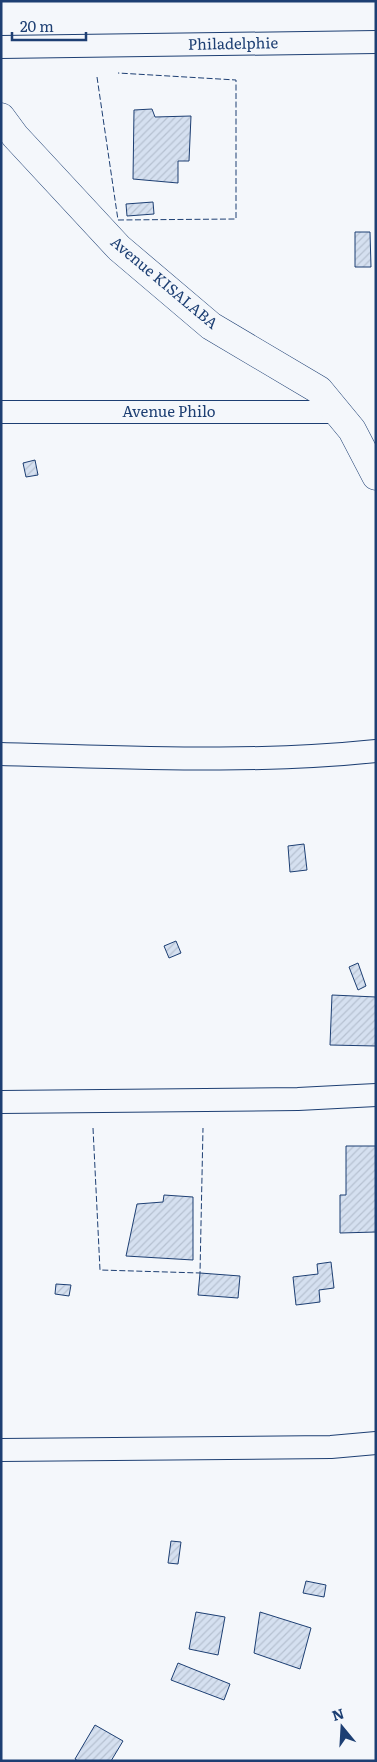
<svg xmlns="http://www.w3.org/2000/svg" width="377" height="1762" viewBox="0 0 377 1762" font-family="Literata,serif">
	<style>
		.building { fill: url(#building-hatch); stroke: #1d3f73 }
		.lines { fill: none; stroke-linecap: round; stroke-linejoin: round }
		.street-casing { stroke: #1d3f73; stroke-width: 24 }
		.secondary-casing { stroke: #1d3f73; stroke-width: 29 }
		.street { stroke: #f4f7fb; stroke-width: 22 }
		.secondary { stroke: #f4f7fb; stroke-width: 28 }
		.fence { stroke: #1d3f73; stroke-width: 1; stroke-dasharray: 6 2.5; stroke-linecap: butt }
		.labels { text-anchor: middle; stroke-width: 4; stroke-linejoin: round; paint-order: stroke }
		.street-label { font-size: 15px; fill: #1d3f73; stroke: #f4f7fb }
	</style>
	<defs>
		<pattern id="building-hatch" width="6" height="6" patternUnits="userSpaceOnUse" patternTransform="scale(1.25)"><rect width="6" height="6" fill="#d5e0f0"/><path d="M-1 1l2-2M0 6l6-6M5 7l2-2" fill="none" stroke="#b6c1d1"/></pattern>
	</defs>
	<rect width="100%" height="100%" fill="#f4f7fb"/>
	<g class="building">
		<polygon points="152,109 155,117 191,116 189,161 178,161 178,183 133,179 134,110"/>
		<polygon points="153,202 154,214 127,216 126,204"/>
		<polygon points="355,232 370,232 371,267 355,267"/>
		<polygon points="35,460 38,475 26,477 23,463"/>
		<polygon points="304,844 307,870 290,872 288,846"/>
		<polygon points="176,941 181,953 169,958 164,946"/>
		<polygon points="358,963 366,986 358,990 349,967"/>
		<polygon points="332,995 376,997 376,1046 330,1045"/>
		<polygon points="346,1146 376,1146 376,1232 340,1233 340,1195 346,1195"/>
		<polygon points="164,1195 193,1197 193,1260 126,1256 137,1204 163,1202"/>
		<polygon points="331,1262 334,1288 319,1290 320,1302 296,1305 293,1277 318,1274 317,1264"/>
		<polygon points="200,1273 240,1276 238,1298 198,1295"/>
		<polygon points="56,1284 71,1285 69,1296 55,1294"/>
		<polygon points="171,1541 181,1542 178,1564 168,1563"/>
		<polygon points="306,1581 326,1585 324,1597 303,1593"/>
		<polygon points="196,1612 225,1617 218,1655 189,1649"/>
		<polygon points="260,1612 311,1628 300,1669 254,1653"/>
		<polygon points="178,1663 230,1684 224,1700 171,1680"/>
		<polygon points="95,1725 123,1741 111,1761 78,1761 75,1759"/>
	</g>
	<g class="lines">
		<g class="street-casing">
			<g id="street">
				<polyline points="1,47 376,42"/>
				<polyline points="1,412 337,412"/>
				<path d="M 1,754 C 126,757 251,764 376,751"/>
				<polyline points="1,1102 298,1099 376,1095"/>
				<polyline points="1,1450 331,1447 376,1443"/>
			</g>
		</g>
		<g class="secondary-casing">
			<polyline id="secondary" points="1,117 15,136 119,248 211,326 319,390 352,430 376,476"/>
		</g>
		<use href="#street" class="street"/>
		<use href="#secondary" class="secondary"/>
		<g class="fence">
			<polyline points="97,77 118,220 236,219 236,80 118,73"/>
			<polyline points="93,1128 100,1270 200,1273 203,1128"/>
		</g>
	</g>
	<g class="labels">
		<g class="street-label">
			<text transform="translate(233 44) rotate(-1)" y="5">Philadelphie</text>
			<text transform="translate(164 283) rotate(40)" y="5">Avenue KISALABA</text>
			<text x="169" y="417">Avenue Philo</text>
		</g>
	</g>
	<rect width="377" height="1762" fill="none" stroke="#1d3f73" stroke-width="5"/>
	<g transform="translate(342 1727) rotate(342)" stroke="#f4f7fb" stroke-width="4" paint-order="stroke">
	<path d="M0-4L9 19L0 12L-9 19Z" fill="#1d3f73"/>
	<text y="-8" font-size="14" font-weight="bold" text-anchor="middle" fill="#1d3f73">N</text>
	</g>
	<path d="M12 32v8h74v-8" fill="none" stroke="#1d3f73" stroke-width="2.5"/>
	<text x="20" y="32" font-size="15" fill="#1d3f73" stroke="#f4f7fb" stroke-width="4" paint-order="stroke">20 m</text>
</svg>
